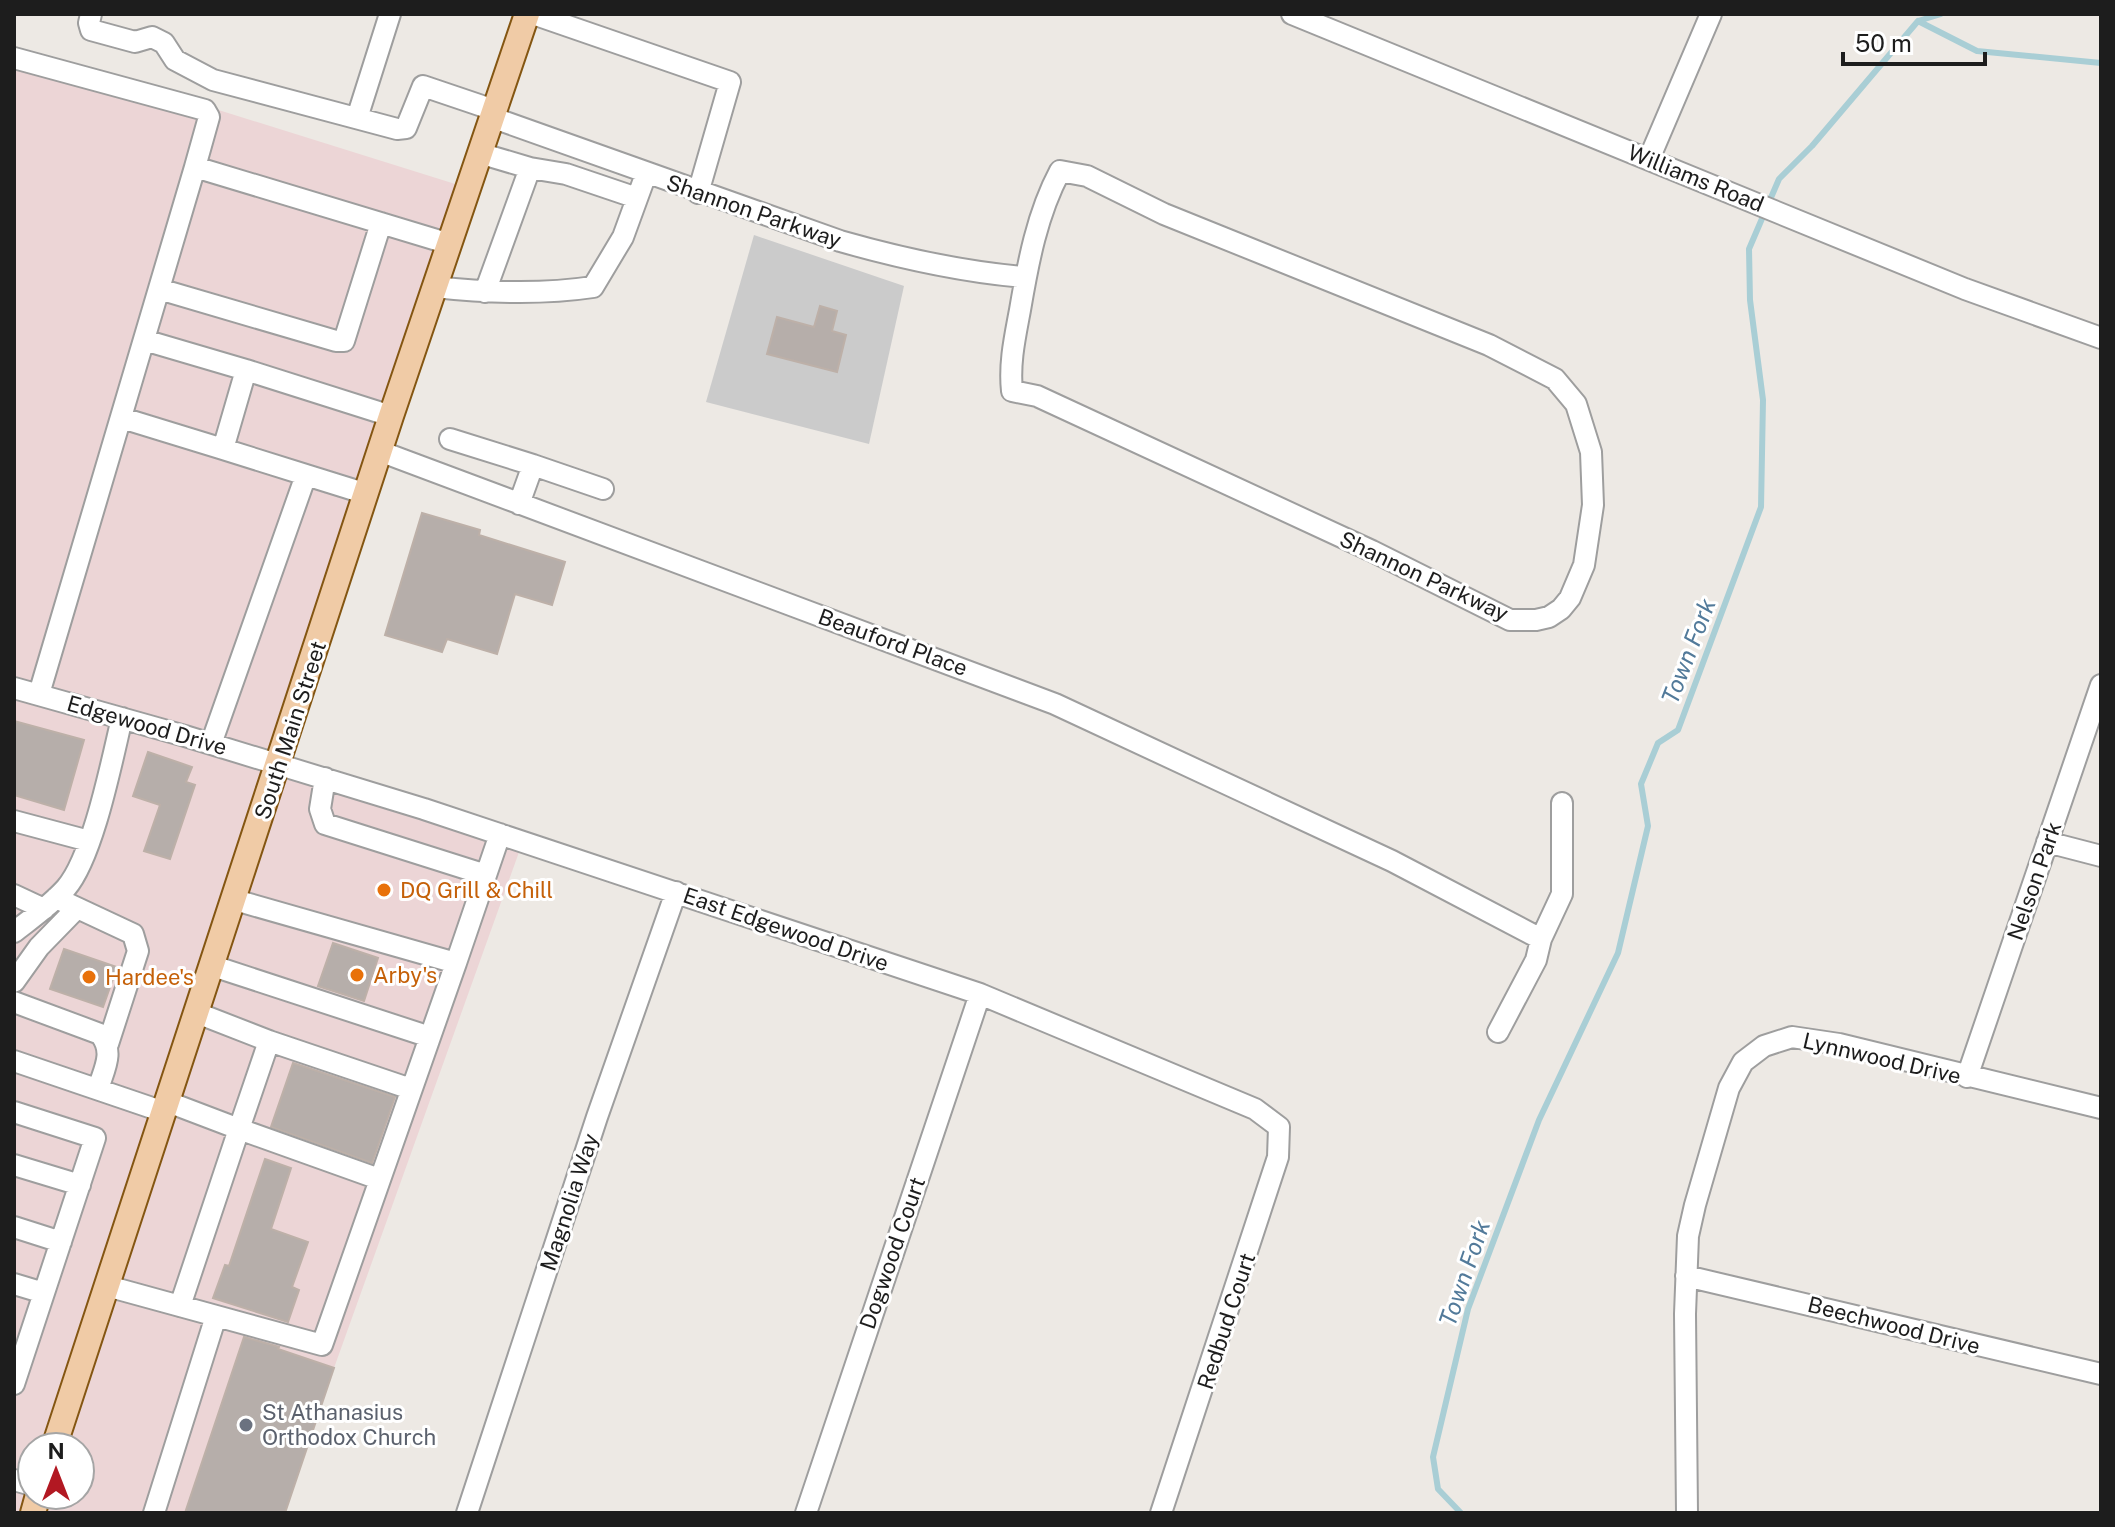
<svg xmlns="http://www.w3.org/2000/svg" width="2115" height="1527" viewBox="0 0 2115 1527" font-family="'Public Sans',sans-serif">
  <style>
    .commercial { fill: #ecd5d6; fill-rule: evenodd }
    .religious { fill: #cbcbcb }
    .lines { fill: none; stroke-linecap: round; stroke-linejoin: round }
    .stream { stroke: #a9ced5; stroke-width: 6 }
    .building { fill: #b6aeaa; stroke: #bdb0a8; stroke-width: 2 }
    .minor-casing { stroke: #9e9e9e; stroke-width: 24 }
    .major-casing { stroke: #845612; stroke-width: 28 }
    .minor { stroke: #fff; stroke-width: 20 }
    .major { stroke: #f0cba6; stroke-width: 24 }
    .food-dot { fill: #e8710a; stroke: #fff; stroke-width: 3 }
    .worship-dot { fill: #6b7280; stroke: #fff; stroke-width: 3 }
    .labels { text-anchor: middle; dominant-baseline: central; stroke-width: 6; stroke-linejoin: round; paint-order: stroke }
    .street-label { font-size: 22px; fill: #1d1d1d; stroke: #fff }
    .food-label { font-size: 22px; fill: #c56008; stroke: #fff; text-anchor: start }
    .worship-label { font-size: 22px; fill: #5b616d; stroke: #fff; text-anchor: start }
    .water-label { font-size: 24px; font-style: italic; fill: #527a9a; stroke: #fff }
  </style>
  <rect width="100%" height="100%" fill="#ede9e4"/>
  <path class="commercial" d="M14 46 468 188 280 764 523 841 334 1368 285 1513H14ZM32 1447H80V1495H32Z"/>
  <path class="religious" d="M754 235 904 286 869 444 706 402Z"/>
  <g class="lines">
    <path class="stream" d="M1918 21 1977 51 2101 63
      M1461 1513 1438 1489 1433 1457 1468 1309 1539 1120 1618 953 1648 826 1641 784 1658 743 1678 730 1761 507 1763 400 1750 300 1749 249 1779 179 1812 146 1918 21 1941 14"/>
  </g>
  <path class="building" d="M820 306 837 311 832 331 846 335 837 372 767 354 777 317 814 327Z
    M422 513 480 530 479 535 565 562 552 605 515 594 497 654 447 639 442 652 385 635Z
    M14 721 84 740 64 810 14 795Z
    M148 752 192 767 186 782 195 785 170 859 144 851 160 805 133 796Z
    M333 943 378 958 364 1001 318 986Z
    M64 949 117 967 103 1007 50 989Z
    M293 1063 395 1097 372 1163 271 1127Z
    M265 1159 291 1168 271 1229 308 1242 292 1287 299 1290 288 1322 213 1298 225 1265 229 1266Z
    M244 1337 279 1347 278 1349 334 1368 285 1513H185Z"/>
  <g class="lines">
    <defs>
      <path id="minor" d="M91 14 89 23 91 30 135 42 152 37 164 43 175 60 213 80 397 129 406 128 423 86 494 110
        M533 14 730 82 698 193
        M1292 14 1965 289 2101 338
        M14 58 205 110 209 117 195 167 450 244
        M491 117 840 241C900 258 962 272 1024 277
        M357 118 390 14
        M479 153 530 168 566 174 637 198
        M1649 159 1711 14
        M1060 171 1087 176 1164 214 1489 345 1555 379 1576 404 1591 452 1593 505 1584 565 1570 598 1561 609 1549 617 1536 620H1510L1372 551 1037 396 1012 391C1009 363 1015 337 1020 310 1028 263 1037 214 1060 171Z
        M435 287C489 293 540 295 593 287L623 237 646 174
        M159 289 336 341H344L381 223
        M485 292 530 168
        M144 340 246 370
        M122 418 223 449
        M450 439 533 465 519 504
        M382 452 1055 704 1392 861 1541 939 1536 960 1498 1032
        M533 465 603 489
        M306 475 223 449 246 370 391 416
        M14 688 185 736 424 809 980 994 1255 1109 1279 1127 1278 1157 1161 1513
        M39 694 195 167
        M211 744 306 475 367 494
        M325 778 320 809 325 824 486 875
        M14 821 89 841
        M2047 842 2101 856
        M14 895 44 909
        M56 898 133 934 138 951 108 1044
        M235 900 456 963 500 834
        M14 932C32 918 51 905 66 888 93 857 112 760 122 718
        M1541 939 1562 894V803
        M213 966 430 1037
        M14 982 39 947 77 908
        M14 1002 100 1034C115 1052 104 1069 98 1089
        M269 1041 411 1089
        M14 1061 164 1112
        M1967 1077 2101 685
        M168 1102 239 1129 269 1041 197 1013
        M14 1112 95 1138 14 1384
        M14 1165 80 1185
        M14 1227 61 1242
        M1686 1276 2101 1374
        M14 1284 44 1293
        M107 1286 322 1345 456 963
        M180 1306 239 1129 379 1179
        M14 1480 32 1485
        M154 1513 216 1316
        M467 1513 597 1117 676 892
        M806 1513 980 994
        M1687 1513 1685 1314 1688 1236 1695 1205 1729 1088 1743 1062 1764 1046 1792 1037 1839 1044 2101 1108"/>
      <path id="major" d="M54 1447 391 416 527 14
        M33 1513 38 1495"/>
    </defs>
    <use href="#minor" class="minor-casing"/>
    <use href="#major" class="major-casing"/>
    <use href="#minor" class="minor"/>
    <use href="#major" class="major"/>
  </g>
  <g class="food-dot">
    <circle cx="384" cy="890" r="8"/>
    <circle cx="357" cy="975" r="8"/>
    <circle cx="89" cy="977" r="8"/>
  </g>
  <circle class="worship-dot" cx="246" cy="1425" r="8"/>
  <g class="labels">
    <g class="street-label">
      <text transform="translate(1696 178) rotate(22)">Williams Road</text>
      <text transform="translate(754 211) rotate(19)">Shannon Parkway</text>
      <text transform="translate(1424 576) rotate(25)">Shannon Parkway</text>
      <text transform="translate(893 642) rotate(20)">Beauford Place</text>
      <text transform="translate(147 725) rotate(16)">Edgewood Drive</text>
      <text transform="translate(290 730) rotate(-72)">South Main Street</text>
      <text transform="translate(2034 881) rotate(-71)">Nelson Park</text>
      <text transform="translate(786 929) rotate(19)">East Edgewood Drive</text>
      <text transform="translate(1882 1058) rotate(13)">Lynnwood Drive</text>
      <text transform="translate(569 1202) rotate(-72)">Magnolia Way</text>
      <text transform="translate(892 1253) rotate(-71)">Dogwood Court</text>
      <text transform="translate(1226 1321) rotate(-72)">Redbud Court</text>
      <text transform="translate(1894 1325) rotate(14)">Beechwood Drive</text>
    </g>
    <g class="food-label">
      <text x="400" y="890">DQ Grill &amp; Chill</text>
      <text x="373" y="975">Arby's</text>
      <text x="105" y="977">Hardee's</text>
    </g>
    <g class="worship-label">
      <text x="262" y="1412">St Athanasius<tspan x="262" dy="25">Orthodox Church</tspan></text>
    </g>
    <g class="water-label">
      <text transform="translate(1688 651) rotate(-69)">Town Fork</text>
      <text transform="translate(1464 1273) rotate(-71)">Town Fork</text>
    </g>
  </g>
  <rect width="2115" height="1527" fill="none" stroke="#1d1d1d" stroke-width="32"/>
  <g transform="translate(56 1471)"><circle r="38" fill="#ffffff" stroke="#a5a5a5" stroke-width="2"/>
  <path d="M0-6L14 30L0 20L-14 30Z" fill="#b21822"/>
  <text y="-12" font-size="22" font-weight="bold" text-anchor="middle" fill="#1d1d1d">N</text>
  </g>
  <path d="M1843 52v12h142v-12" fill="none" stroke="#1d1d1d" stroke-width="4"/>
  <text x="1855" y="52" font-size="24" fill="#1d1d1d" stroke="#ffffff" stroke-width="6" paint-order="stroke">50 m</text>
</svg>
